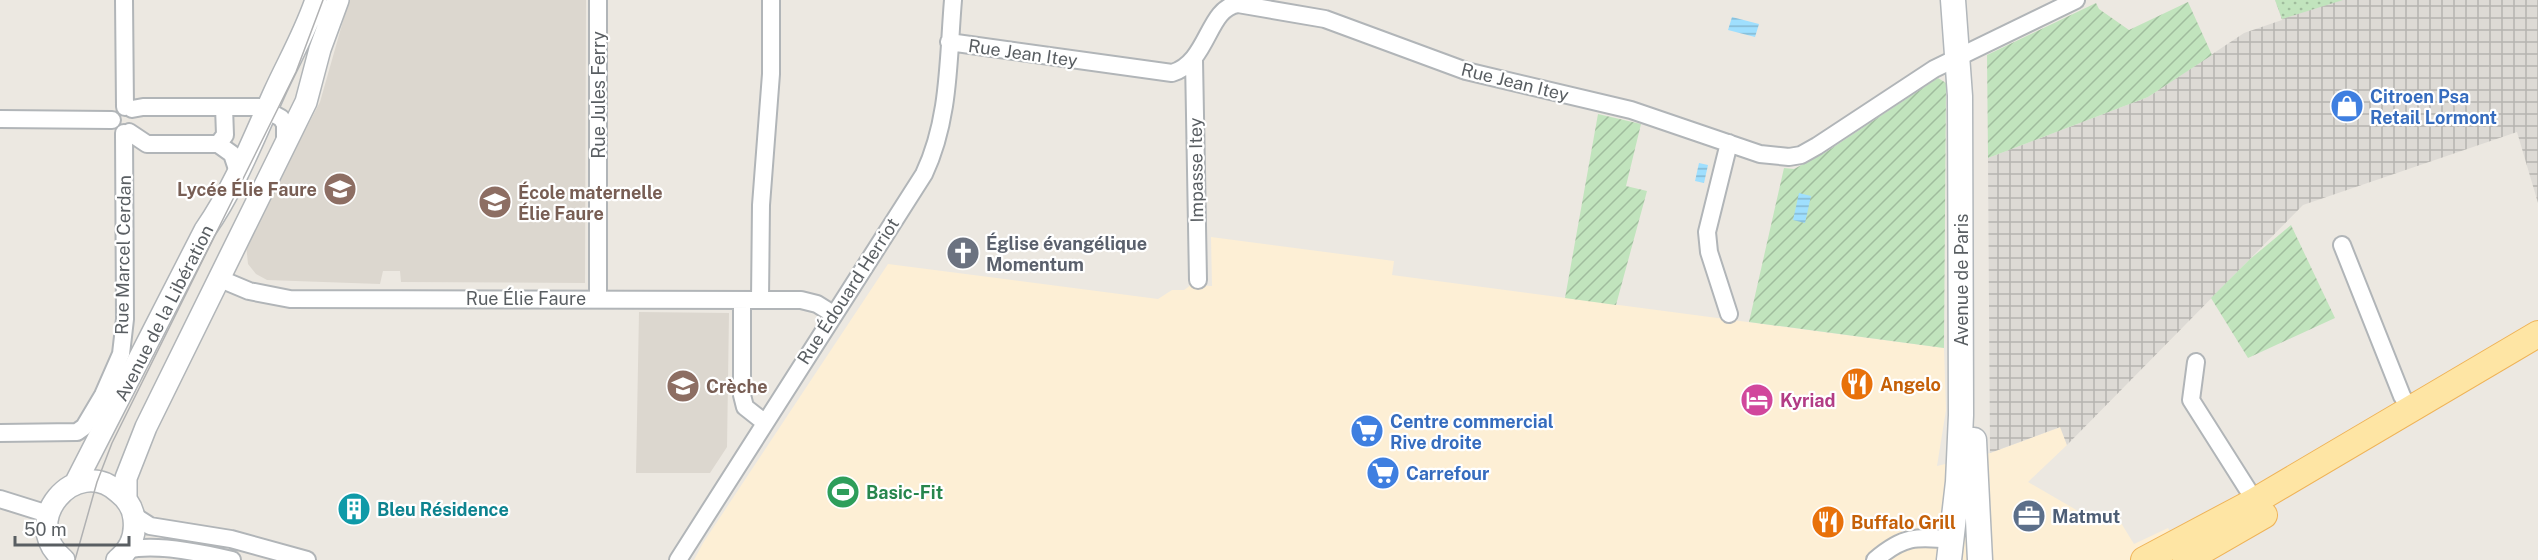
<svg xmlns="http://www.w3.org/2000/svg" width="2538" height="560" viewBox="0 0 2538 560" font-family="'Public Sans',sans-serif">
  <style>
    .commercial { fill: #fdefd5 }
    .industrial { fill: url(#industrial-grid) }
    .education { fill: #dcd7cf }
    .grass { fill: url(#grass-dots) }
    .garden { fill: url(#garden-furrows) }
    .water { fill: url(#water-rules) }
    .lines { fill: none; stroke-linecap: round; stroke-linejoin: round }
    .minor-casing { stroke: #b1b5b8; stroke-width: 20 }
    .tertiary-casing { stroke: #b1b5b8; stroke-width: 24 }
    .secondary-casing { stroke: #b2b7bb; stroke-width: 27 }
    .primary-casing { stroke: #efb357; stroke-width: 28 }
    .minor { stroke: #fff; stroke-width: 16 }
    .tertiary { stroke: #fff; stroke-width: 21 }
    .secondary { stroke: #fff; stroke-width: 24 }
    .primary { stroke: #fee5a4; stroke-width: 26 }
    .tram { stroke: #b0b1b2; stroke-width: 1.5 }
    .labels { text-anchor: middle; dominant-baseline: central; stroke-width: 4.5; stroke-linejoin: round; paint-order: stroke }
    .street-label { font-size: 18px; fill: #595e62; stroke: #fff }
    .shop-label { font-size: 18px; font-weight: bold; fill: #366cbe; stroke: #fff; text-anchor: start }
    .education-label { font-size: 18px; font-weight: bold; fill: #785e54; stroke: #fff; text-anchor: start }
    .worship-label { font-size: 18px; font-weight: bold; fill: #5b616d; stroke: #fff; text-anchor: start }
    .food-label { font-size: 18px; font-weight: bold; fill: #c56008; stroke: #fff; text-anchor: start }
    .hotel-label { font-size: 18px; font-weight: bold; fill: #b23c85; stroke: #fff; text-anchor: start }
    .leisure-label { font-size: 18px; font-weight: bold; fill: #27864d; stroke: #fff; text-anchor: start }
    .culture-label { font-size: 18px; font-weight: bold; fill: #0d838f; stroke: #fff; text-anchor: start }
    .service-label { font-size: 18px; font-weight: bold; fill: #4e5e75; stroke: #fff; text-anchor: start }
  </style>
  <defs>
    <pattern id="industrial-grid" width="8" height="8" patternUnits="userSpaceOnUse" patternTransform="scale(1.5)"><rect width="8" height="8" fill="#dddad5"/><path d="M0 4h8M4 0v8" fill="none" stroke="#b6b4b0"/></pattern>
    <pattern id="grass-dots" width="8" height="8" patternUnits="userSpaceOnUse" patternTransform="scale(1.5)"><rect width="8" height="8" fill="#c1e4bd"/><path d="M2 2h.1M6 6h.1" fill="none" stroke="#a0bc9d" stroke-width="1.8" stroke-linecap="round"/></pattern>
    <pattern id="garden-furrows" width="10" height="10" patternUnits="userSpaceOnUse" patternTransform="scale(1.5)"><rect width="10" height="10" fill="#c1e4bd"/><path d="M-1 1l2-2M0 10L10 0M9 11l2-2" fill="none" stroke="#a0bc9d"/></pattern>
    <pattern id="water-rules" width="6" height="5" patternUnits="userSpaceOnUse" patternTransform="scale(1.5)"><rect width="6" height="5" fill="#9fdffe"/><path d="M0 2.5h6" fill="none" stroke="#85b8d1"/></pattern>
  </defs>
  <rect width="100%" height="100%" fill="#ece8e1"/>
  <path class="commercial" d="M1211 237 1394 261 1392 275 1944 348 1946 410 1937 466 1990 453 2061 427 2067 445 2028 482 2092 519 2113 510 2134 544 2168 528 2186 560H694L703 543 888 264 1158 299 1172 290H1184L1191 285 1212 286Z"/>
  <path class="industrial" d="M2275 0H2538V203L2517 132 2303 205 2067 445 2060 427 1990 453 1988 158 2148 97 2244 33 2282 20Z"/>
  <path class="education" d="M349 0H586L585 283 401 282 400 271H383L380 284 267 280 256 274 248 264 246 244 320 102Z
    M639 312 729 313 727 447 710 473H636Z"/>
  <path class="grass" d="M2275 0H2343L2282 19Z"/>
  <path class="garden" d="M2188 2 2212 55 2148 97 1988 158 1987 55 2096 3 2099 9 2129 30Z
    M1938 78 1946 83 1944 348 1749 322 1784 168 1794 169 1826 152Z
    M1598 114 1641 124 1626 186 1647 191 1616 305 1565 298Z
    M2291 225 2335 318 2248 358 2211 298 2249 260Z"/>
  <path class="water" d="M1732 17 1759 24 1755 37 1728 30Z
    M1699 163 1708 165 1704 183 1695 181Z
    M1799 193 1811 196 1805 223 1793 220Z"/>
  <g class="lines">
    <defs>
      <path id="minor" d="M124 0 125 107
        M949 42 1172 73C1209 62 1207 8 1238 4L1325 19 1466 71 1631 110 1760 154 1789 157 1801 155 1817 146 1934 69 2076 0
        M1194 60 1198 280
        M132 109 143 107H261L281 118 285 124V144
        M0 119 112 120
        M129 132 147 144H218L232 154 238 172
        M1729 143 1707 232 1709 252 1729 314
        M218 144 225 135 224 107
        M2342 245 2402 396 2411 410
        M218 278 249 291 290 299 801 300 817 304 833 314
        M598 299V0
        M742 300V395L745 407 764 422
        M760 300 761 205 771 74V0
        M2196 362 2191 400 2255 501
        M0 433 77 432 84 427 103 395 121 354 125 319 124 133
        M0 499 48 514
        M133 515 150 526 231 539 307 560
        M127 550C155 543 203 553 232 560
        M678 560 924 174C950 119 948 59 953 0
        M1875 560C1903 536 1916 536 1952 540"/>
      <path id="tertiary" d="M75 484 205 230C234 188 253 140 274 93 288 62 305 33 316 0
        M126 499V478L146 427 306 102 320 49 338 0
        M64 560C17 522 76 454 118 492 127 499 133 508 134 519 136 536 130 550 117 560"/>
      <path id="secondary" d="M1974 440 1980 560
        M1949 560 1958 482 1961 415 1960 96 1953 0"/>
      <path id="primary" d="M2144 560 2255 501 2538 334
        M2186 560 2264 515"/>
    </defs>
    <use href="#minor" class="minor-casing"/>
    <use href="#tertiary" class="tertiary-casing"/>
    <use href="#secondary" class="secondary-casing"/>
    <use href="#primary" class="primary-casing"/>
    <use href="#minor" class="minor"/>
    <use href="#tertiary" class="tertiary"/>
    <use href="#secondary" class="secondary"/>
    <use href="#primary" class="primary"/>
    <path class="tram" d="M75 560 97 482 112 443 296 72 323 0"/>
  </g>
  <defs>
    <symbol id="shop-disc" viewBox="-11 -11 22 22"><circle r="9.5" fill="#3f7fe0" stroke="#fff"/><path d="M-5-2.5h2.3a2.7 3.5 0 0 1 5.4 0H5L5.5 6h-11ZM-1.5-2.5h3a1.5 2.3 0 0 0-3 0Z" fill="#fff"/></symbol>
    <symbol id="school-disc" viewBox="-11 -11 22 22"><circle r="9.5" fill="#8d6e63" stroke="#fff"/><path d="M0-5L7-2L0 1L-7-2ZM-4 1L0 2.5L4 1V4Q0 6-4 4Z" fill="#fff"/></symbol>
    <symbol id="church-disc" viewBox="-11 -11 22 22"><circle r="9.5" fill="#6b7280" stroke="#fff"/><path d="M-1.2-6h2.4v3.5h3.3v2.4h-3.3V6h-2.4V-.1h-3.3v-2.4h3.3Z" fill="#fff"/></symbol>
    <symbol id="restaurant-disc" viewBox="-11 -11 22 22"><circle r="9.5" fill="#e8710a" stroke="#fff"/><path d="M-5-6h1v4h1v-4h1v4h1v-4h1v5L-1.5 .5V6h-2V.5L-5-1ZM5-6V6H3V1.5H1.5Q1.5-4 5-6Z" fill="#fff"/></symbol>
    <symbol id="hotel-disc" viewBox="-11 -11 22 22"><circle r="9.5" fill="#d1479c" stroke="#fff"/><path d="M-6-4.5h1.5V1H6V5H4.5V3h-9V5H-6ZM-4 0a1.8 1.8 0 1 1 3.6 0ZM.5 0V-2.5h3Q6-2.5 6 0Z" fill="#fff"/></symbol>
    <symbol id="supermarket-disc" viewBox="-11 -11 22 22"><circle r="9.5" fill="#3f7fe0" stroke="#fff"/><path d="M-6-5.5h2.5l.6 2H6L4.5 2H-2.5L-4.4-4H-6ZM-1.5 3.2a1.3 1.3 0 1 0 .1 0ZM3 3.2a1.3 1.3 0 1 0 .1 0Z" fill="#fff"/></symbol>
    <symbol id="stadium-disc" viewBox="-11 -11 22 22"><circle r="9.5" fill="#2e9e5b" stroke="#fff"/><path d="M0-5a6.5 5 0 1 0 0 10a6.5 5 0 1 0 0-10ZM-3.5-1.8h7v3.6h-7Z" fill="#fff"/></symbol>
    <symbol id="building-disc" viewBox="-11 -11 22 22"><circle r="9.5" fill="#0f9aa8" stroke="#fff"/><path d="M-4-6H4V6H1V3H-1V6H-4ZM-2.5-4.3h1.7v1.8h-1.7ZM.8-4.3h1.7v1.8H.8ZM-2.5-1h1.7V.8h-1.7ZM.8-1h1.7V.8H.8Z" fill="#fff"/></symbol>
    <symbol id="office-disc" viewBox="-11 -11 22 22"><circle r="9.5" fill="#5c6f8a" stroke="#fff"/><path d="M-6-3h4V-5.5h4V-3h4V5H-6ZM-1-4.5V-3h2v-1.5ZM-6 0V1H6V0Z" fill="#fff"/></symbol>
  </defs>
  <g fill-rule="evenodd">
    <use href="#shop-disc" x="2328" y="87" width="38" height="38"/>
    <use href="#school-disc" x="321" y="170" width="38" height="38"/>
    <use href="#school-disc" x="476" y="183" width="38" height="38"/>
    <use href="#church-disc" x="944" y="234" width="38" height="38"/>
    <use href="#restaurant-disc" x="1838" y="365" width="38" height="38"/>
    <use href="#school-disc" x="664" y="367" width="38" height="38"/>
    <use href="#hotel-disc" x="1738" y="381" width="38" height="38"/>
    <use href="#supermarket-disc" x="1348" y="412" width="38" height="38"/>
    <use href="#supermarket-disc" x="1364" y="454" width="38" height="38"/>
    <use href="#stadium-disc" x="824" y="473" width="38" height="38"/>
    <use href="#building-disc" x="335" y="490" width="38" height="38"/>
    <use href="#office-disc" x="2010" y="497" width="38" height="38"/>
    <use href="#restaurant-disc" x="1809" y="503" width="38" height="38"/>
  </g>
  <g class="labels">
    <g class="street-label">
      <text transform="translate(1023 53) rotate(8)">Rue Jean Itey</text>
      <text transform="translate(1515 82) rotate(14)">Rue Jean Itey</text>
      <text transform="translate(598 95) rotate(-90)">Rue Jules Ferry</text>
      <text transform="translate(1196 170) rotate(-91)">Impasse Itey</text>
      <text transform="translate(123 255) rotate(-89)">Rue Marcel Cerdan</text>
      <text transform="translate(1961 280) rotate(-90)">Avenue de Paris</text>
      <text transform="translate(848 291) rotate(-57)">Rue Édouard Herriot</text>
      <text x="526" y="298">Rue Élie Faure</text>
      <text transform="translate(164 313) rotate(-63)">Avenue de la Libération</text>
    </g>
    <g class="shop-label">
      <text x="2370" y="96">Citroen Psa<tspan x="2370" dy="21">Retail Lormont</tspan></text>
      <text x="1390" y="421">Centre commercial<tspan x="1390" dy="21">Rive droite</tspan></text>
      <text x="1406" y="473">Carrefour</text>
    </g>
    <g class="education-label">
      <text x="317" y="189" text-anchor="end">Lycée Élie Faure</text>
      <text x="518" y="192">École maternelle<tspan x="518" dy="21">Élie Faure</tspan></text>
      <text x="706" y="386">Crèche</text>
    </g>
    <g class="worship-label">
      <text x="986" y="243">Église évangélique<tspan x="986" dy="21">Momentum</tspan></text>
    </g>
    <g class="food-label">
      <text x="1880" y="384">Angelo</text>
      <text x="1851" y="522">Buffalo Grill</text>
    </g>
    <g class="hotel-label">
      <text x="1780" y="400">Kyriad</text>
    </g>
    <g class="leisure-label">
      <text x="866" y="492">Basic-Fit</text>
    </g>
    <g class="culture-label">
      <text x="377" y="509">Bleu Résidence</text>
    </g>
    <g class="service-label">
      <text x="2052" y="516">Matmut</text>
    </g>
  </g>
  <path d="M15 536v9h114v-9" fill="none" stroke="#595e62" stroke-width="3"/>
  <text x="24" y="536" font-size="18" fill="#595e62" stroke="#ffffff" stroke-width="4.5" paint-order="stroke">50 m</text>
</svg>
